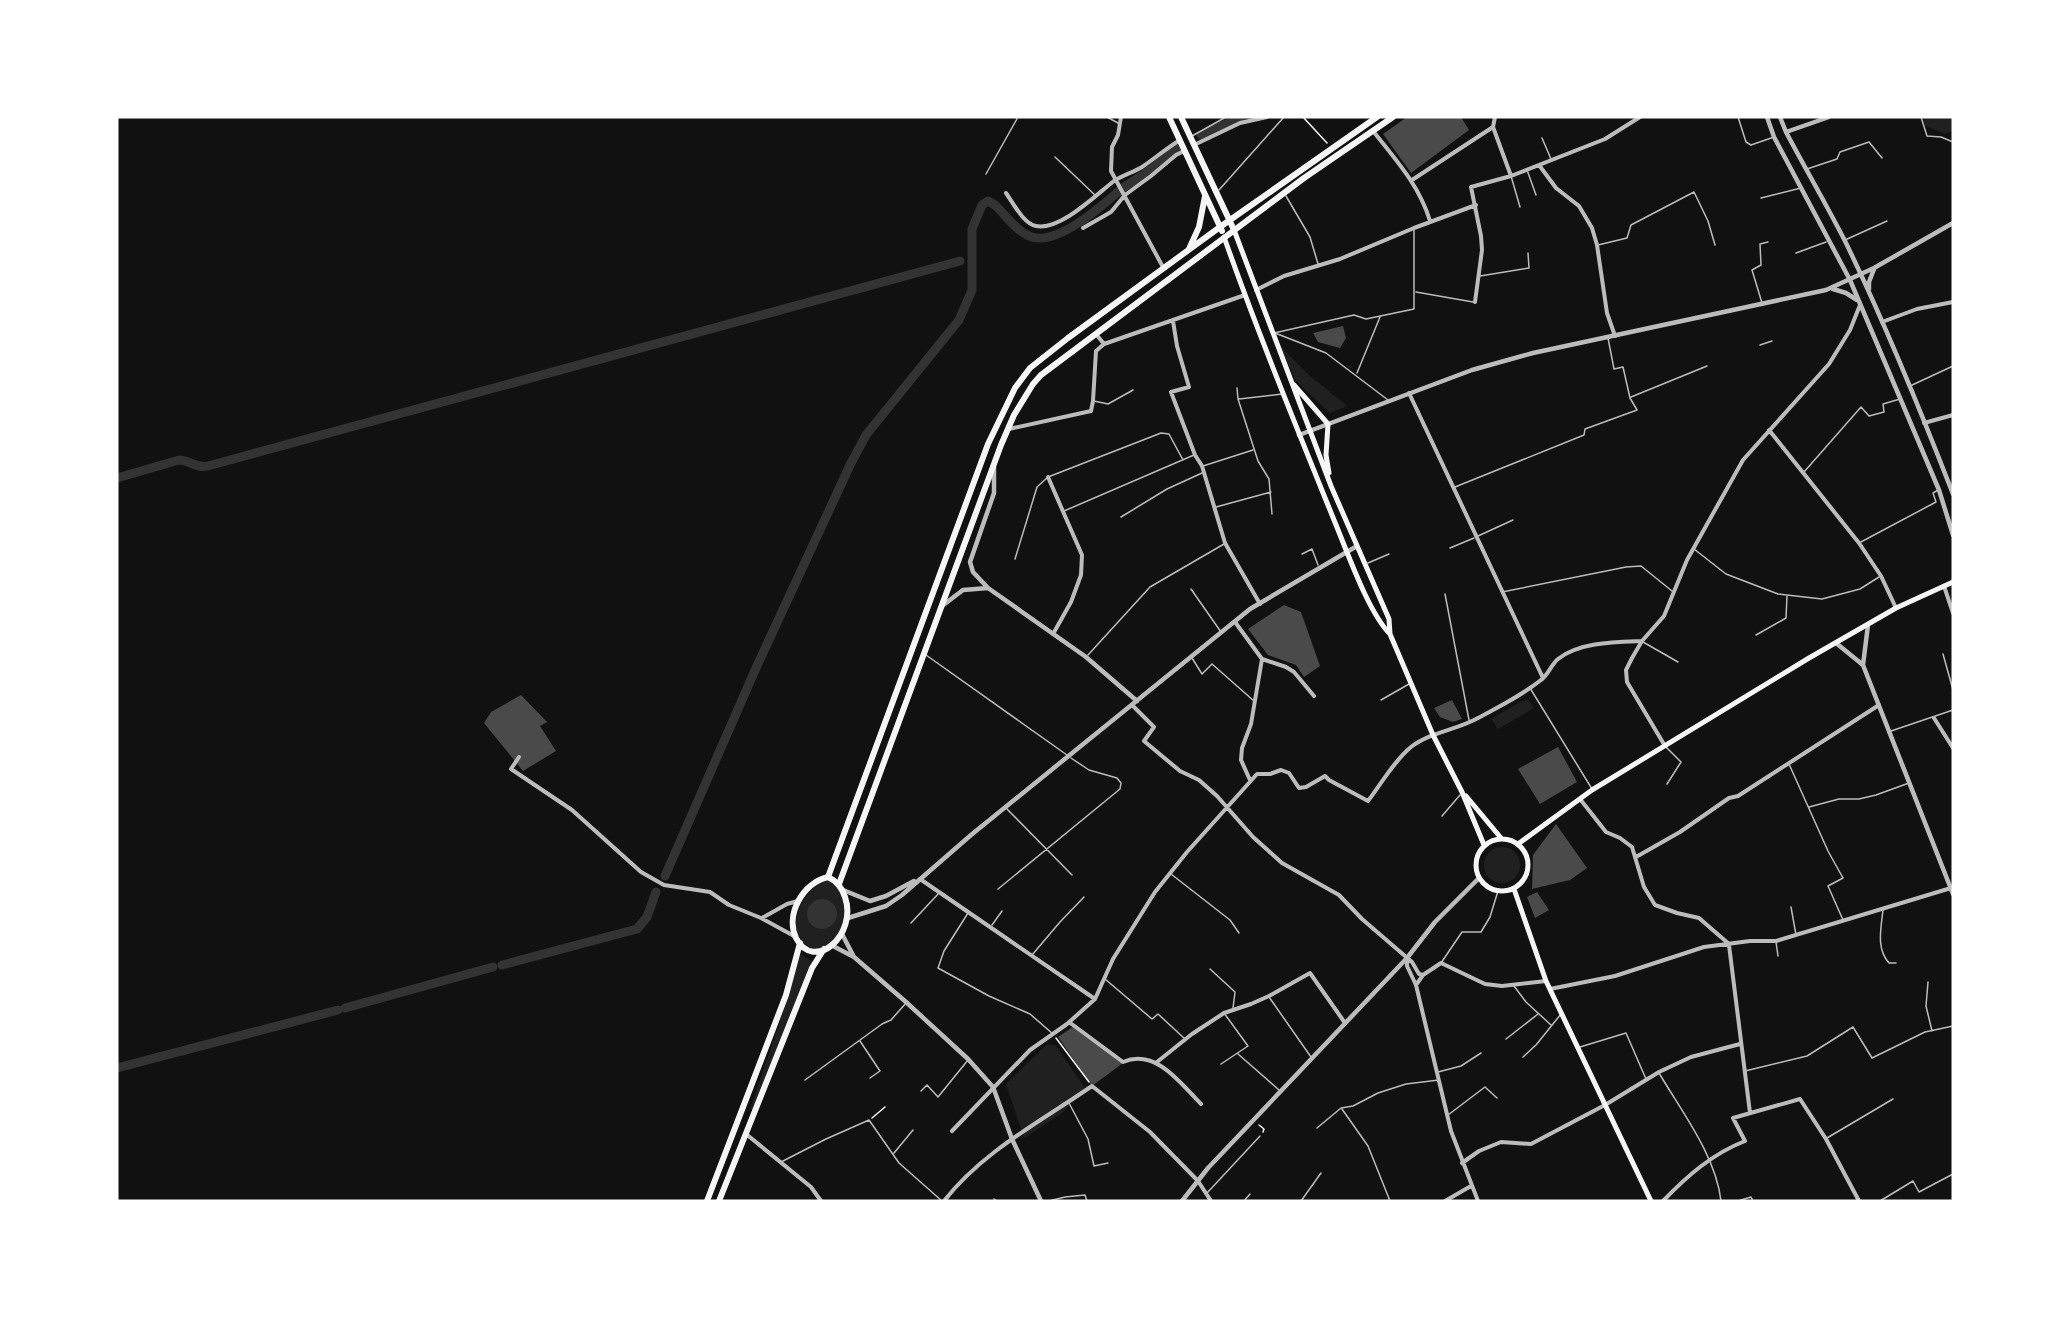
<svg xmlns="http://www.w3.org/2000/svg" width="2070" height="1318" viewBox="0 0 2070 1318" font-family="Jost,sans-serif">
  <style>
    .green { fill: #202020 }
    .water { fill: #333 }
    .lines { fill: none; stroke-linecap: round; stroke-linejoin: round }
    .canal { stroke: #333; stroke-width: 9 }
    .building { fill: #4a4a4a }
    .path { stroke: #f5f5f5; stroke-width: 1.5 }
    .service { stroke: #bcbcbc; stroke-width: 1.5 }
    .minor { stroke: #bcbcbc; stroke-width: 4 }
    .tertiary { stroke: #bcbcbc; stroke-width: 4.5 }
    .secondary { stroke: #f5f5f5; stroke-width: 5 }
    .primary { stroke: #f5f5f5; stroke-width: 6 }
  </style>
  <rect width="100%" height="100%" fill="#111"/>
  <path class="green" d="M1923 117H1953V130L1945 134 1925 126Z
    M1281 347 1309 375 1347 406 1330 413 1295 380Z
    M1528 700 1534 708 1498 729 1491 719 1520 702Z
    M1484 865a18 18 0 1 1 36 0a18 18 0 1 1-36 0Z
    M827 880C858 894 847 943 815 950 780 937 799 890 827 880Z
    M800 954 812 961 753 1109H750L786 1004Z
    M1047 1044 1056 1046 1085 1088 1062 1113 1024 1138 1006 1084Z"/>
  <path class="water" d="M807 914a15 15 0 1 1 30 0a15 15 0 1 1-30 0Z"/>
  <g class="lines">
    <path class="canal" d="M1201 135 1241 117
      M117 478 179 460C190 460 196 469 208 466L960 261
      M665 876 756 668 851 463 866 435 959 320 972 290V229L982 205 988 201 995 205C1005 214 1015 230 1029 236 1055 248 1102 206 1120 190 1127 184 1136 180 1143 175 1156 166 1166 154 1180 147
      M502 965 637 929 647 917 656 892
      M345 1008 493 967
      M117 1068 338 1010"/>
  </g>
  <path class="building" d="M1407 117H1461L1469 130 1411 173 1383 134Z
    M1343 326 1346 338 1340 348 1318 342 1313 333Z
    M1284 605 1301 612 1320 666 1304 677 1296 665 1268 655 1248 629Z
    M521 695 547 722 540 726 556 751 523 771 484 723 491 712Z
    M1452 700 1462 719 1453 722 1440 717 1434 708Z
    M1558 747 1577 782 1540 804 1518 769Z
    M1556 824 1587 868 1570 880 1532 889 1533 855Z
    M1537 892 1549 910 1535 918 1527 897Z
    M1074 1026 1123 1063 1092 1086 1058 1037Z"/>
  <g class="lines">
    <path class="path" d="M1303 117 1327 143
      M1056 1038 1089 1082
      M872 1118 885 1107
      M1259 1125 1264 1129 1263 1132"/>
    <path class="service" d="M1107 117 1118 123
      M1738 117 1746 142 1751 145 1774 137
      M1921 117 1927 136 1941 137 1953 142
      M1192 136 1226 117
      M1542 138 1551 159
      M1055 157 1096 196
      M1807 169 1837 159 1840 152 1869 142 1882 158
      M1527 170 1536 195
      M986 174 1018 117
      M1511 176 1520 207
      M1219 190 1284 117
      M1286 196 1310 237 1318 264
      M1761 198 1801 188
      M1845 240 1887 221
      M1598 245 1627 238 1631 225 1694 192 1708 221 1715 245
      M1796 253 1826 242
      M1480 276 1529 268 1528 253
      M1416 292 1473 302
      M1762 303 1752 270 1761 265 1760 244 1768 242
      M1274 333 1354 315 1366 319 1414 309V230
      M1275 333 1326 353 1388 400
      M1760 345 1772 341
      M1357 373 1380 317
      M1910 386 1953 366
      M1237 388 1238 399 1258 461 1269 479 1272 514
      M1631 397 1707 366
      M1239 399 1282 394
      M1094 401 1108 404 1133 390
      M1203 466 1253 450
      M1804 472 1861 407 1869 416 1884 412 1883 404 1900 399
      M1455 487 1584 435 1585 429 1637 410 1630 398 1623 367 1614 369 1608 338
      M1216 507 1271 492
      M1064 511 1194 455
      M1121 517 1167 489 1202 473
      M1478 536 1513 520
      M1859 543 1936 502 1933 493 1938 490
      M1450 548 1474 538
      M1694 549 1726 574 1778 594 1822 599 1860 589 1879 577
      M1302 554 1312 549 1318 565
      M1015 559 1037 487 1048 477 1161 433 1169 434 1183 460
      M1368 563 1389 554
      M1191 589 1221 632
      M1502 592 1626 567 1641 566 1672 591
      M1445 594 1469 720
      M1756 635 1786 618 1787 596
      M1643 642 1678 662
      M1943 654 1953 690
      M926 655 1067 755
      M1088 655 1150 587 1224 544
      M1192 658 1202 674 1212 664 1254 701
      M1530 688 1592 789
      M1381 700 1409 684
      M1891 731 1953 710
      M1666 747 1681 762 1667 784
      M1789 764 1828 851 1843 878 1828 886 1843 920
      M1809 807 1839 799H1859L1876 795 1909 783
      M1006 808 1072 875
      M1442 816 1460 795
      M1171 874 1230 920 1239 933
      M998 889 1120 789 1121 783 1117 778 1089 770 1071 758
      M1791 907 1796 935
      M1883 910C1881 928 1876 949 1889 963H1896
      M968 913 944 951 938 968 989 996 1030 1014 1053 1034
      M911 923 939 893
      M992 925 1002 911
      M1776 942 1778 956
      M1032 955 1060 922 1084 897
      M1441 963 1462 932H1481L1490 917 1498 891
      M1210 969 1235 992 1233 1008
      M1105 979 1152 1019 1158 1014 1185 1039
      M1928 982 1926 1006 1932 1031
      M1514 986 1526 1002 1551 1025
      M1269 997 1311 1057
      M1506 1039 1538 1014
      M860 1041 880 1071 870 1078
      M1580 1047 1626 1033 1646 1079
      M1238 1054 1279 1090
      M1523 1057 1536 1045 1561 1014
      M1221 1064 1248 1046 1224 1013
      M1745 1071 1807 1056 1853 1027 1872 1058 1925 1032 1953 1026
      M1438 1072 1461 1066 1481 1053
      M1659 1073C1682 1112 1716 1156 1721 1201
      M805 1080 882 1024 891 1020 906 1003
      M921 1091 927 1085 938 1097 968 1060
      M1069 1103 1088 1139 1094 1166 1108 1163
      M1342 1109 1368 1146 1390 1201
      M1448 1115 1485 1087 1497 1098
      M1317 1128 1341 1108 1353 1106 1378 1093 1406 1084 1439 1080
      M1827 1138 1893 1099
      M894 1153 913 1130
      M781 1162 826 1139 869 1120 899 1163 942 1201
      M1207 1193 1260 1136
      M994 1199 997 1201
      M1049 1201 1065 1197 1085 1195 1087 1201
      M1244 1201 1250 1194
      M1301 1201 1321 1173
      M1570 1201H1571
      M1738 1201 1751 1197 1753 1201
      M1880 1201 1913 1181 1919 1192 1953 1174"/>
    <path class="minor" d="M1121 117 1118 135 1112 147 1111 171 1164 269
      M1495 117 1493 127 1511 176
      M1373 131C1396 160 1419 185 1430 221
      M1786 132 1829 117
      M1194 145 1240 123 1267 117
      M1539 165 1556 188 1579 206 1592 228 1597 245 1607 313 1615 336
      M1412 180 1493 127
      M1006 193C1013 203 1024 224 1036 226 1060 231 1097 194 1114 181 1123 175 1134 172 1142 167 1155 158 1167 148 1180 140
      M1083 228 1111 212 1125 195 1151 176 1176 155 1184 151
      M1256 290 1284 276 1340 259 1414 228 1476 205
      M1475 302 1482 250 1481 236 1471 187 1511 176 1605 139 1640 117
      M1173 321 1177 346 1189 387 1171 392 1195 455 1202 466 1225 543 1260 604
      M1882 322 1917 309 1953 302
      M1096 334 1104 344 1245 295
      M1409 393 1543 678
      M1924 423 1953 415
      M1009 429 1091 411 1093 401 1096 351 1104 344
      M1769 430 1859 543 1881 576 1896 608
      M1048 477 1082 555 1081 575 1071 602 1053 634
      M1944 586 1953 613
      M1235 622 1262 659 1286 667 1294 672 1314 696
      M1132 705 1154 727 1144 741 1180 771 1199 780 1217 796 1253 837 1282 863 1339 895 1362 919 1412 962 1419 974 1423 975
      M1934 718 1953 748
      M1665 746 1627 682 1626 670 1632 658 1642 641 1664 616 1687 560 1743 460 1829 364 1850 330 1860 305
      M519 757 511 769 572 810 641 872 664 885 710 892 729 905 761 918 794 936
      M1250 780 1241 760 1242 748 1251 724 1262 659
      M1580 799 1606 832 1620 838 1632 847 1644 887 1655 905 1677 913 1699 918 1729 944
      M1636 857 1680 832 1729 798 1738 796 1879 705
      M920 879 1095 999
      M762 918 787 904 798 901
      M1729 945 1750 1113
      M1407 959V966L1416 985 1451 1131 1478 1201
      M1416 985 1423 975 1441 963 1485 984 1502 986 1546 981
      M1550 989 1615 976 1704 947 1750 941H1776L1951 888
      M1069 1022 1123 1062C1156 1048 1180 1083 1201 1104
      M1157 1062 1192 1034 1224 1013 1251 1004 1269 996 1310 973 1345 1023
      M952 1131 1030 1050 1067 1024 1095 999 1113 959 1155 892 1187 852 1257 774H1270L1281 770 1289 773 1299 788 1306 787 1325 776 1329 780 1368 801C1381 784 1394 761 1411 747 1430 732 1457 730 1478 718 1499 707 1522 695 1541 680 1548 675 1551 665 1558 659 1579 642 1616 642 1642 641
      M746 1134 811 1187 821 1201
      M1462 1163 1479 1151 1501 1142 1531 1144 1605 1105 1659 1072 1691 1057 1740 1044
      M944 1201C983 1151 1040 1122 1092 1086L1150 1132 1198 1181 1211 1201
      M1445 1201 1471 1186
      M1663 1201C1687 1176 1712 1154 1745 1141L1733 1118 1800 1099 1826 1139 1859 1201"/>
    <path class="tertiary" d="M1767 117 1774 137 1850 280 1939 490 1953 535
      M1780 117 1786 132C1805 168 1826 204 1845 241 1885 323 1920 409 1953 494
      M1833 289 1846 293 1857 300
      M1869 289V282L1874 269
      M1299 435 1472 370 1533 353 1826 290 1874 268 1953 223
      M994 467V493L970 562 973 572 988 588 1086 657 1137 701
      M942 606 963 590 988 588
      M1836 643 1863 665 1953 894
      M1863 665 1868 625
      M843 890 870 901 886 896 914 881
      M848 918 886 906 902 895 971 835 1250 609 1357 546
      M842 934 854 957
      M831 945 854 957 906 1002 968 1059 993 1087 1012 1139 1041 1201
      M1182 1201 1208 1168 1407 958 1435 922 1479 878"/>
    <path class="secondary" d="M1234 230 1331 486 1389 619 1390 634 1433 735 1462 792 1484 845
      M1224 237C1258 333 1296 426 1334 520 1347 551 1368 612 1390 634
      M1294 385 1328 424 1326 455 1329 473
      M1466 796 1501 838
      M1476 865a26 26 0 1 1 52 0a26 26 0 1 1-52 0Z
      M1518 844 1592 790 1809 658 1896 608 1953 582
      M1514 889 1546 981 1651 1201"/>
    <path class="primary" d="M1169 117 1222 231
      M1181 117 1234 230
      M1189 249 1199 227 1205 196
      M828 877 988 444 1015 388 1030 368 1068 338 1220 227 1377 117
      M828 877C837 881 842 888 845 897 858 935 814 973 796 938 785 914 803 883 828 877Z
      M839 884 1001 445 1014 415 1033 384 1041 375 1304 178 1393 117
      M707 1201 786 995 800 943
      M719 1201 812 968 824 949"/>
  </g>
  <rect width="2070" height="1318" fill="none" stroke="#ffffff" stroke-width="237"/>
</svg>
